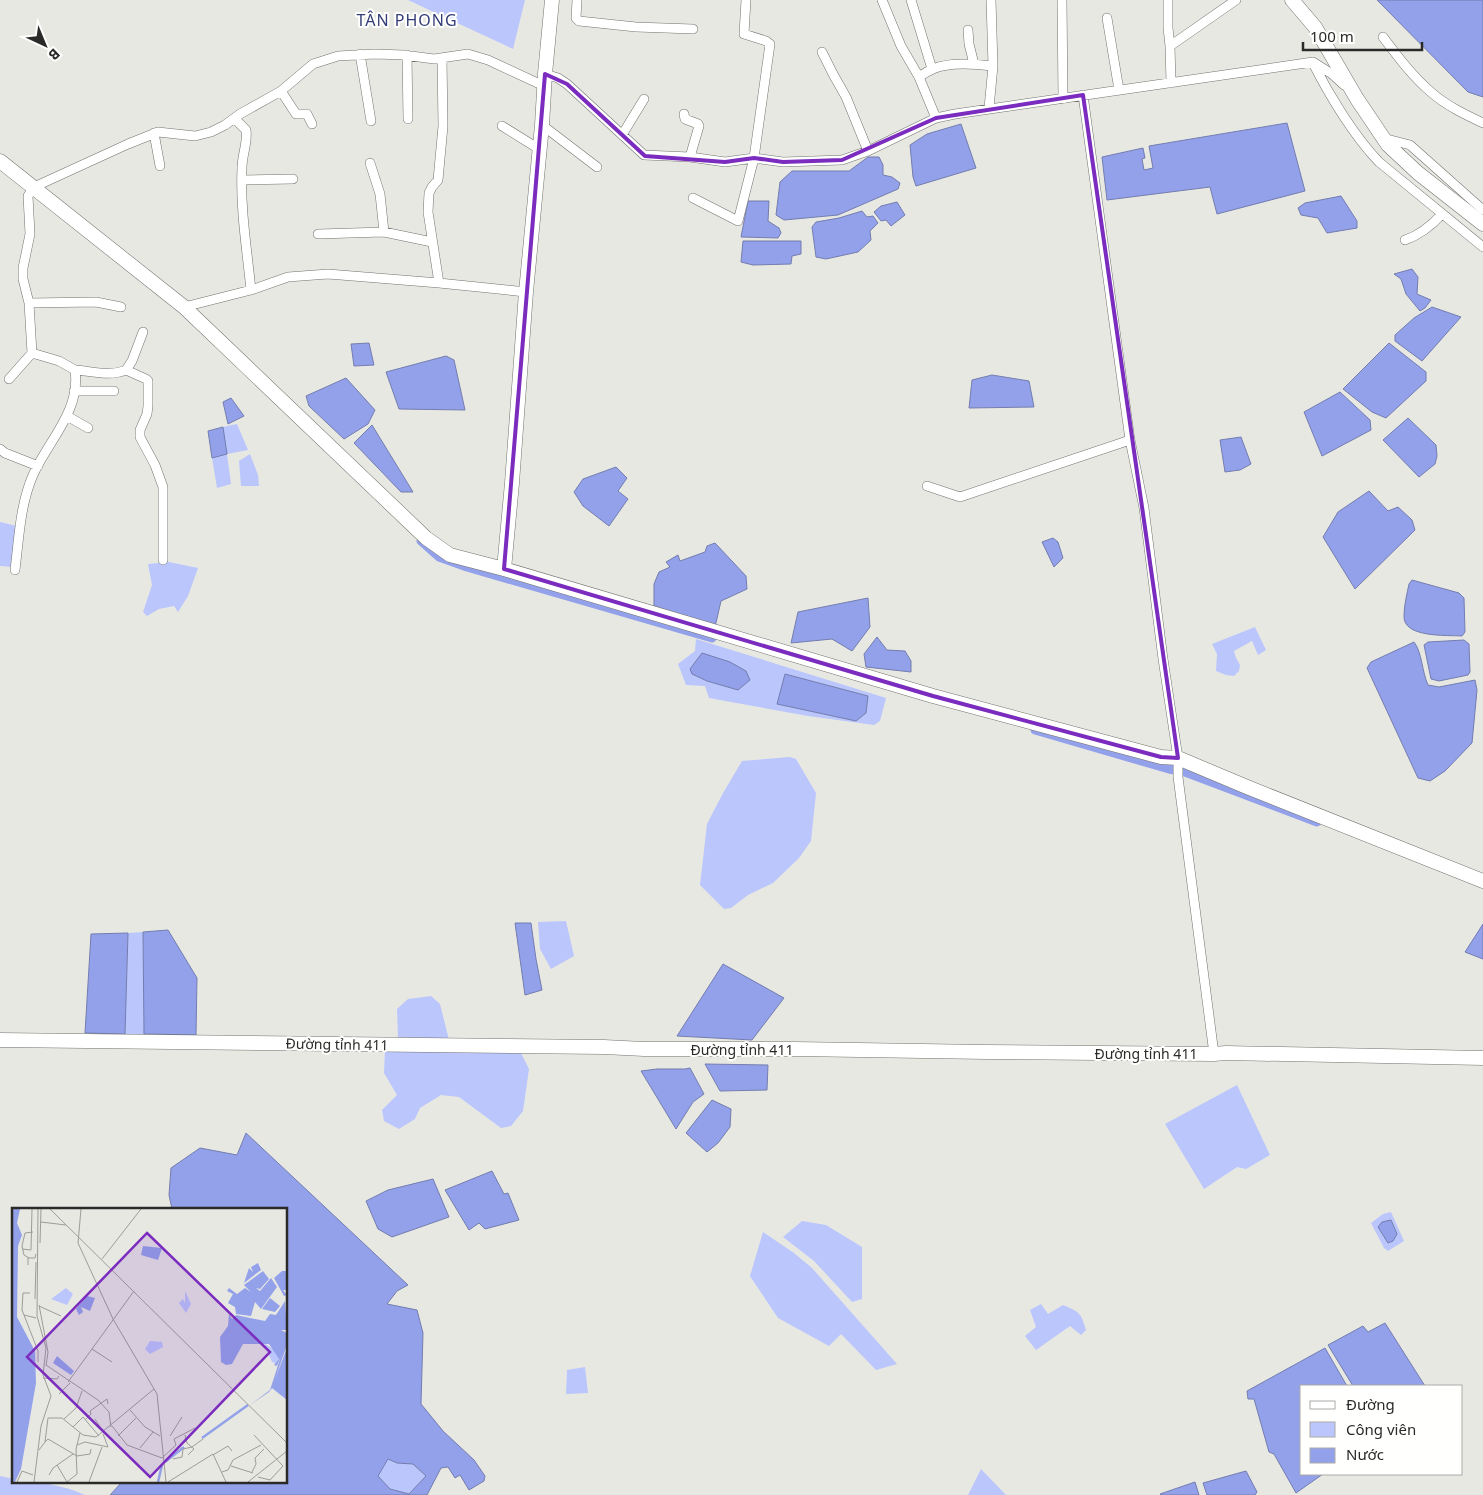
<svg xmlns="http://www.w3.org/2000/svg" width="1483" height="1495" viewBox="0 0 1483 1495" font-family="'Noto Sans',sans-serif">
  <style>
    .green { fill: #bac6fc; fill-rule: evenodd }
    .water { fill: #92a1e9; stroke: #737daf; fill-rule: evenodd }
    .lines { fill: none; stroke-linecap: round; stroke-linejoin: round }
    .canal { stroke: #92a1e9; stroke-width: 9 }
    .street-casing { stroke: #72726e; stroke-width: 10 }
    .secondary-casing { stroke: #72726e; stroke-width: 15 }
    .street { stroke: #fff; stroke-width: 9 }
    .secondary { stroke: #fff; stroke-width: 14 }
    .marked { fill: none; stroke: #7b2cbf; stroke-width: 4; stroke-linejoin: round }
    .labels { text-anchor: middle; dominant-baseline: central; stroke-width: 4; stroke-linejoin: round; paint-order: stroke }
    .street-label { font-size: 14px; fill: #2a2a28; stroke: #fffffe }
    .quarter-label { font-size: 16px; letter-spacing: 1px; fill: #343c77; stroke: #fffffe }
    .inset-river { fill: none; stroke: #92a1e9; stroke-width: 2.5 }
    .inset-road { fill: none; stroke: #9c9c98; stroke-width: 1 }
    .view { fill: #7b2cbf; fill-opacity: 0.15; stroke: #7b2cbf; stroke-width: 2.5 }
    .inset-edge { fill: none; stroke: #2a2a28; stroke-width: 2.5 }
  </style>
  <rect width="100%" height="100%" fill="#e8e8e3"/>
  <path class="green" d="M408 0H525L513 49Z
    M237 424 248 450 227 454 231 484 217 488 212 458 226 454 223 427Z
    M250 454 258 475 259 486H241L239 461Z
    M0 522 17 526 13 567 0 566Z
    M169 562 198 568 188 596 178 612 174 606 159 609 147 616 143 612 152 585 148 564Z
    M1255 627 1266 650 1258 655 1252 641 1234 651 1236 658 1240 665 1239 671 1234 676 1226 675 1216 671 1217 654 1212 644Z
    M696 639 886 698 880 721 874 725 808 716 709 698 705 686 686 685 678 664 695 651ZM730 662 746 671 750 680 738 690 707 681 692 674ZM785 674 868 696 866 713 856 721 778 704Z
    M790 757 796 759 816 793 811 841 799 858 773 883 748 895 731 908 724 909 700 885 707 824 722 795 742 761Z
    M566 921 574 956 551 969 540 949 538 922Z
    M143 932 144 1034H125L128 933Z
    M431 996 440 1004 449 1040 398 1039 397 1009 408 999Z
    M385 1049 521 1053 529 1069 523 1111 511 1126 501 1128 459 1097 441 1095 420 1108 415 1119 399 1129 384 1121 382 1110 397 1095 384 1073Z
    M1237 1085 1270 1155 1246 1169 1237 1167 1204 1189 1165 1124Z
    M1391 1212 1404 1241 1388 1251 1384 1248 1371 1223 1383 1214Z
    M802 1221 826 1225 862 1247V1299L852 1302 814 1261 783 1237Z
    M763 1232 794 1253 812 1268 897 1364 876 1370 841 1334 829 1346 778 1318 750 1276Z
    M1041 1304 1048 1314 1063 1305C1080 1312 1081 1313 1086 1330L1081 1335 1070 1326 1036 1350 1025 1336 1036 1327 1030 1310Z
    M585 1367 588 1393 566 1394 567 1370Z
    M388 1459 397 1463 413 1464 426 1476 409 1495 390 1489 378 1476Z
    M981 1469 1006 1495H968Z
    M0 1476 14 1479V1481C37 1481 63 1485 85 1495H0Z"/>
  <path class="water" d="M1377 0H1483V97L1468 92Z
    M1287 123 1305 191 1217 214 1210 187 1107 200 1102 157 1143 148 1145 158 1142 159 1144 170 1153 168 1149 146Z
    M961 124 976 168 916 186 913 177 910 145 927 134Z
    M868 157H879L883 165V175L892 177 900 183 898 189 838 215 784 220 776 215 780 182 792 171H849Z
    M1341 196 1357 221V228L1327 233 1318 218 1301 215 1298 208 1305 203Z
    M748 201H769L768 221 779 228 781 233 778 238 741 237Z
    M897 202 905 215 891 226 886 220 881 221 874 212 881 206Z
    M862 211 867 217 873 216 878 223 870 231 871 240 858 252 826 259 816 257 812 227 816 222 839 218Z
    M743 241H801V254L792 256 791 264 753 265 741 262Z
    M1412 269 1418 277 1417 294 1431 300 1425 308 1420 311 1406 294 1401 279 1394 274Z
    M1432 307 1461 317 1422 361 1395 341V335L1414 318Z
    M369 343 374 365 354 366 351 344Z
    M1389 343 1426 372V381L1386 418 1372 412 1343 389Z
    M446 356 454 360 465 410 399 409 386 372Z
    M992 375 1029 381 1034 407 969 408 972 380Z
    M346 378 375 410 368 424 344 439 309 406 306 396Z
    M1340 392 1370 420 1371 430 1322 456 1304 412Z
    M231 398 244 416 228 424 223 402Z
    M1408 418 1436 445 1437 456 1435 464 1419 477 1383 440Z
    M372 425 413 492H401L354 443Z
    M223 427 227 454 212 458 208 431Z
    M1241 437 1251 464 1240 470 1225 472 1220 440Z
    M616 467 627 478 618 491 628 499 609 526 583 506 574 492 583 479Z
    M1369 491 1388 511 1398 507 1412 520 1415 530 1355 589 1323 537 1338 512Z
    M1053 538 1058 542 1063 558 1054 567 1042 542Z
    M715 543 746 576 747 589 721 601 715 627 654 606V584L659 572 670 567 666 562 678 555 680 561 705 552 707 546Z
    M1412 580 1459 593 1464 598 1465 632 1462 636C1447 635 1403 638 1404 616 1404 605 1407 594 1409 584Z
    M868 598 870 627 852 651 832 639 791 643 798 612Z
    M877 637 887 650 905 651 911 661V672L866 667 864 654Z
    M1464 640 1469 644 1470 672 1468 675 1439 681 1431 679 1424 645 1428 642Z
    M1414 642C1422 652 1422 672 1428 685L1439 687 1475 680 1477 690 1472 743 1445 771 1430 781 1418 778 1367 668 1371 662Z
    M702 653 730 662 746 671 750 680 738 690 707 681 692 674 690 669Z
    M785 674 868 696 866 713 856 721 777 704Z
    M515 923H531L536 959 542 990 525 995Z
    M1483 924V959L1465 952Z
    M168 930 197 978 196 1035 144 1034 143 932Z
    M128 933 125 1034 85 1033 91 934Z
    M723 964 784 998 752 1040 677 1036Z
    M705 1064 768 1065 767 1090 720 1091Z
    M690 1068 704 1094 693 1102 676 1129 641 1071 657 1069H685Z
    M712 1100 731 1109 730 1127 718 1143 707 1152 686 1133Z
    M246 1133 408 1285 397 1291 387 1304 417 1310 423 1333 421 1404 443 1431 474 1460 485 1476 484 1481 469 1490 460 1475 455 1478 448 1467 441 1468 427 1495H110L123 1481H286V1209H172L169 1195 171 1168 200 1148 237 1155ZM388 1459 397 1463 413 1464 426 1476 409 1494 390 1489 378 1476Z
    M492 1171 504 1194 508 1193 519 1220 485 1229 479 1223 469 1230 445 1190Z
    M433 1179 449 1217 392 1237 378 1229 366 1201 388 1190Z
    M1391 1220 1397 1234 1393 1241 1388 1243 1378 1227 1382 1222Z
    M1385 1323 1425 1386H1353L1328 1345 1363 1326 1368 1332Z
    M1325 1348 1347 1386H1302V1474H1323L1296 1493 1274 1454 1269 1452 1254 1399H1248L1247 1391Z
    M1246 1471 1257 1492 1255 1495H1207L1203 1483Z
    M1195 1482 1199 1495H1161L1160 1494Z"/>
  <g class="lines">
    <path class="canal" d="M421 541 439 557 467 567 712 638
      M1035 730 1169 769 1185 772 1317 822"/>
    <defs>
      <path id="street" d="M577 0 576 18 579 21 636 27 693 29
        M882 0 901 46 919 77 936 118
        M911 0 932 69
        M1062 0 1063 99
        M1168 0V28L1170 46
        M1107 18 1119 90
        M968 30 969 44 974 64
        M1383 37C1398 57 1413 77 1432 93 1447 106 1466 115 1483 123
        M822 52 833 74 846 97 868 151
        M360 54 371 121
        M407 55 408 119
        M1313 63C1329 95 1354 136 1379 162L1483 247
        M545 74 558 78 567 84 644 155 690 157 725 162 754 158 783 162 842 160 868 151 936 118 955 114 1313 62 1332 74 1344 85
        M919 77C923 74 928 71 933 69 948 62 977 64 993 66
        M1171 83 1170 46 1236 0
        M281 91 296 114H307L312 124
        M1083 95 1130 440 1144 508 1163 659 1178 758V777L1214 1054
        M989 108 993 66 991 0
        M684 114 685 119 698 124 699 126 690 157
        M235 119 246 130C248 143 242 154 242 168 240 208 247 250 251 290
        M542 125 597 167
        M502 126 539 149
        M154 133 160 166
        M622 135 644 99
        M1383 138 1410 145 1483 210
        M370 163 380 194 384 232
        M242 180 293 179
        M693 198 738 221 754 158 770 44 766 41 744 34 746 0
        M318 234 384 232 432 242
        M1405 240C1420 235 1432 225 1442 214
        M439 283 428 212 429 193 432 187 438 180 443 126 442 58
        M29 303 96 302 121 307
        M184 307 251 290 288 277 328 274 439 283 526 292
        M75 370C92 371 109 377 126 370L132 361 143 332
        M126 370 146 379 148 381V406L147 414 140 430V437L155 465 163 487V560
        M9 379 32 353
        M74 391H114
        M67 416 88 428
        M0 449 5 453 38 466
        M927 486 960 497 1130 440
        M15 570C19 538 20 505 33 475 48 441 81 411 75 370L59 361 32 353 29 303 23 279V268L30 234 28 196 34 187 128 144 158 132 195 136 211 132 225 125 240 114 281 91 313 64 338 56 375 54 404 55 434 59 468 54 488 60 544 86"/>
      <path id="secondary" d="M1292 0 1315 27 1357 99 1388 145 1418 173 1483 224
        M0 161 184 307 426 538 450 555 504 569 933 696 1161 757 1178 758 1247 787 1483 881
        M504 569 512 483 526 292 542 125 545 74 552 0
        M0 1040 604 1047 644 1049H795L986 1052 1214 1054 1226 1053 1483 1058"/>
    </defs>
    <use href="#street" class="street-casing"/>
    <use href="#secondary" class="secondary-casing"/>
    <use href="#street" class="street"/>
    <use href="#secondary" class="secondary"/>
  </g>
  <path class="marked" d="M545 74 567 84 645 156 725 162 754 158 783 162 842 160 936 118 1083 95 1178 758 1161 757 933 696 504 569Z"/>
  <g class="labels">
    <g class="street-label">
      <text transform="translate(337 1044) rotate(1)">Đường tỉnh 411</text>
      <text x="742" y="1049">Đường tỉnh 411</text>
      <text x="1146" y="1053">Đường tỉnh 411</text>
    </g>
    <g class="quarter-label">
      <text x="407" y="20">TÂN PHONG</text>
    </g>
  </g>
  <g transform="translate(12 1208)">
    <rect width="275" height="275" fill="#e8e8e3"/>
    <path d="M54 80 61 86 55 97 39 91ZM173 83 179 96 174 105 167 95 171 91 173 95ZM138 133 150 134 151 139 138 146 133 141ZM252 135 261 141 267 151 265 156 260 154Z" fill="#bac6fc"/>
    <path d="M0 1H8L5 15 10 27 6 38 5 109 23 143 24 175 9 261 3 274H0ZM131 38 150 40 146 52 129 47ZM246 55 249 62 232 75 237 60 241 64 239 59ZM251 63 257 71 248 81 244 80 248 83 259 70 265 79 249 101 243 94 239 108 224 106 223 99 216 95 221 86 215 83 217 80 225 86 233 80 239 84 232 77ZM270 63H275V82H271L275 87 272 88 262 70ZM75 88 83 90 78 103 69 99 71 104 67 107 64 101ZM258 90 268 98 263 104 250 101ZM273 93 275 122H269L275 125V137L262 174 275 140V192L260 180 257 184 238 197 258 182 269 148 265 158 262 157 267 151 257 136H231L220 156 214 157 209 154 208 129 216 118 217 106 220 111 224 107 253 113 258 106 264 107ZM45 148 62 163 59 167 41 155Z" fill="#92a1e9"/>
    <path class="inset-river" d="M190 230 236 197M153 254 172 239M146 274 150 257"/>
    <path class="inset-road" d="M38 1 275 235M69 1 66 35 101 111 145 186 154 274M29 14 54 17M28 35 29 1M10 41 19 42 20 1M17 50 12 47 10 38 13 25 21 24M90 51 129 1M16 57V50H23L24 46M18 85H11L10 102 12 107 24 110M23 91 24 54M27 97 36 144 34 158M27 98 49 108M12 107 26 143V154M80 141 100 154M34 157 86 192 97 204 99 219M31 170 45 171 47 168M56 174 122 83M47 186 58 175M118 202 133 219 148 228M52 211 64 200 70 183M74 211 79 206 78 203 95 191 96 196M83 211 92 225M100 218 115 237 150 250 164 237 162 231 183 220M61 219 71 209 87 228M173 227 175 235 182 241 176 247M242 227 271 258 258 272 246 269M106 228 124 210M158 228 170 209M33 234 36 231 65 248M65 237 73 234 96 239 91 226M128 240 141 224M27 242 33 234 36 210H50L71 227 84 229 142 181M201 247 216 238 220 243M65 248 78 246 79 241M161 251 170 249 171 241 180 239 191 231M45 257 55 274M219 258 241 265M210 264 216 262 221 252 249 237M240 264 244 256 243 250 252 241M37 267 41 260 61 246M5 274 10 263 21 267M22 274 29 218 39 188 31 167 34 140 25 108 26 1M55 274 65 266 64 241 68 225M77 274 90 239M156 274 201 246 214 274M236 274 275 243"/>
    <path class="view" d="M135 25 258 144 138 269 15 149Z"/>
    <rect width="275" height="275" class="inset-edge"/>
  </g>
  <rect x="1300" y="1385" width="162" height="90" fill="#fffffe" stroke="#aaaaa8"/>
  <rect x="1310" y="1401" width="25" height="8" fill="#ffffff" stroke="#aaaaa8"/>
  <text x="1346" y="1410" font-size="15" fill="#2a2a28">Đường</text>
  <rect x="1310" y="1422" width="25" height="15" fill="#bac6fc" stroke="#aaaaa8"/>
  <text x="1346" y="1435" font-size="15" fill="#2a2a28">Công viên</text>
  <rect x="1310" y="1448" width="25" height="15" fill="#92a1e9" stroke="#aaaaa8"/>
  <text x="1346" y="1460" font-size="15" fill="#2a2a28">Nước</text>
  <g transform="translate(45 45) rotate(136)" stroke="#fffffe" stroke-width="4" paint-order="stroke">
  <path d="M0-4L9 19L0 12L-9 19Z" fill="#2a2a28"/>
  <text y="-8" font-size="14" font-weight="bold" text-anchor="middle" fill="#2a2a28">B</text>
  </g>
  <path d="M1303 42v8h119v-8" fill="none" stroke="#2a2a28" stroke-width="2.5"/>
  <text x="1310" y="42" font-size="15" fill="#2a2a28" stroke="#fffffe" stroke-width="4" paint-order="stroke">100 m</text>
</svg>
